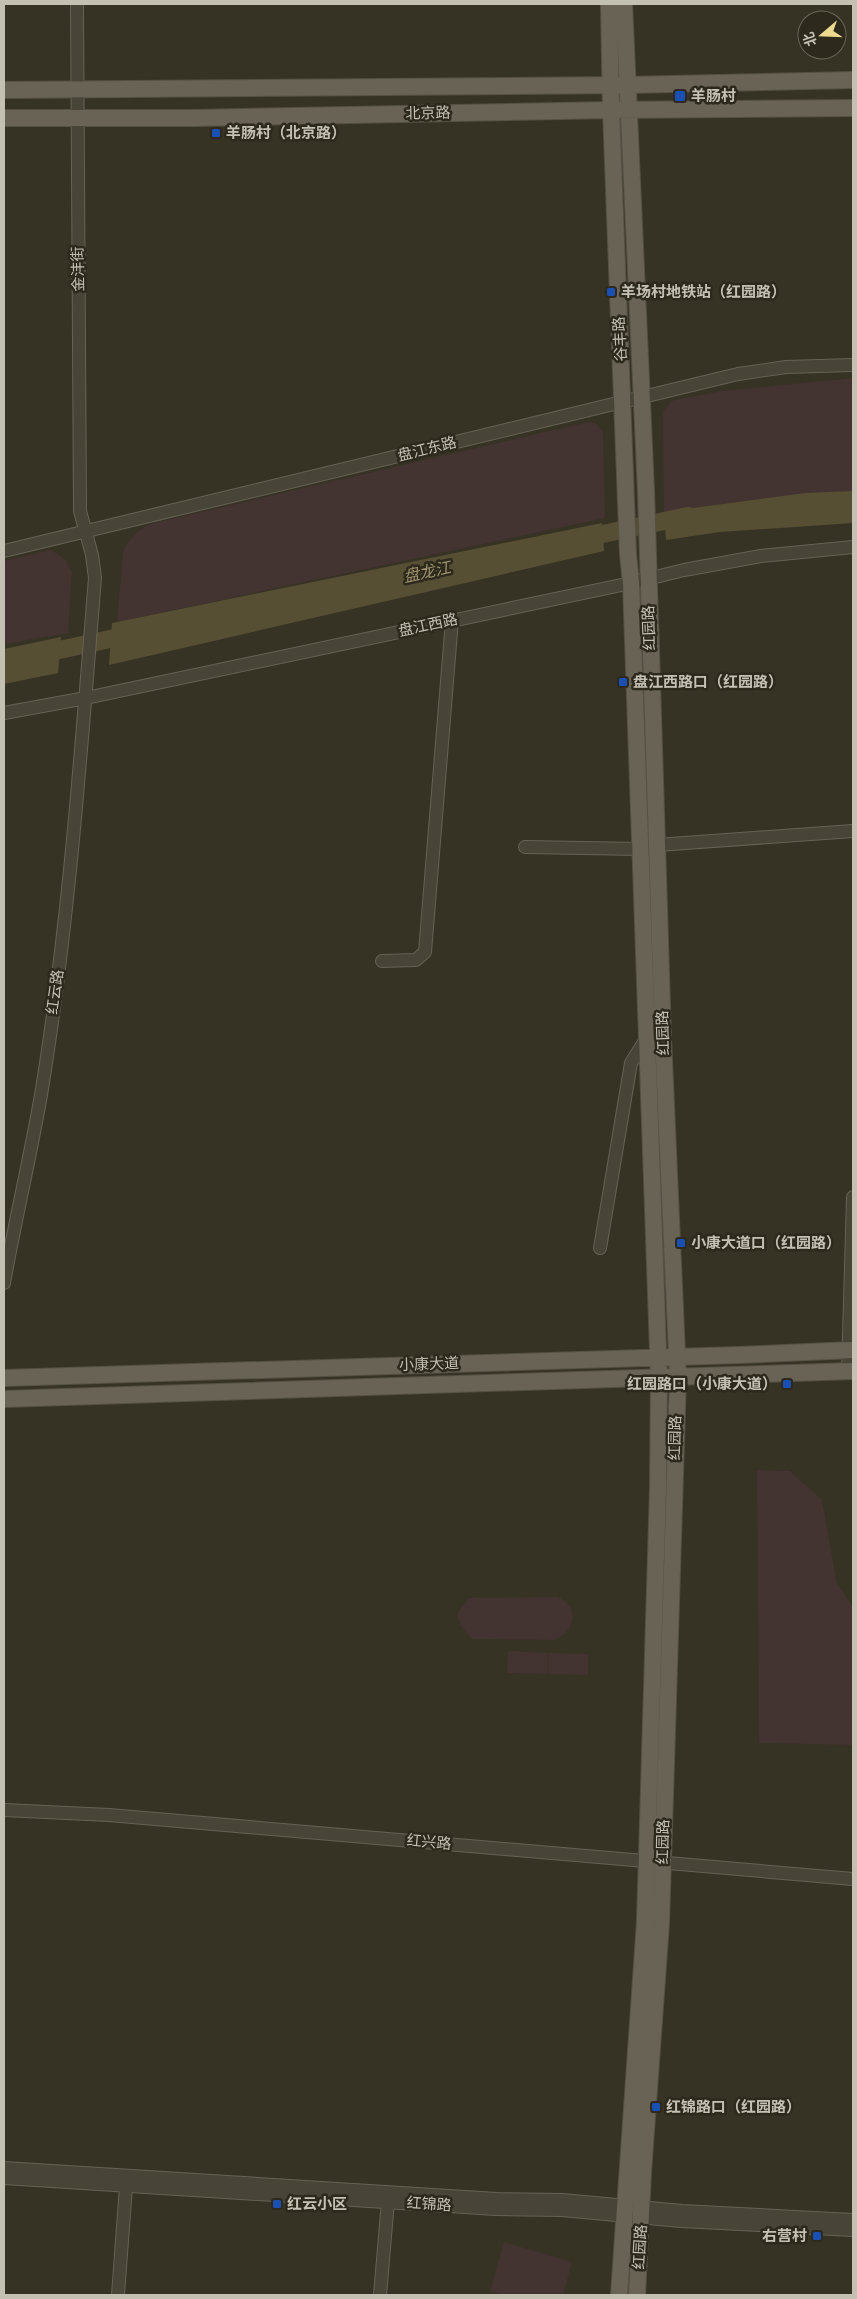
<svg xmlns="http://www.w3.org/2000/svg" width="857" height="2299" viewBox="0 0 857 2299" font-family="Figtree,'Noto Sans SC',sans-serif">
  <style>
    .green { fill: #433331 }
    .water { fill: #574f34 }
    .lines { fill: none; stroke-linecap: round; stroke-linejoin: round }
    .river { stroke: #574f34; stroke-width: 18 }
    .minor-casing { stroke: #666255; stroke-width: 14 }
    .major-casing { stroke: #545043; stroke-width: 18 }
    .minor { stroke: #484437; stroke-width: 12 }
    .major { stroke: #686355; stroke-width: 16 }
    .transit-dot { fill: #1a4fb4; stroke: #2d291c; stroke-width: 2 }
    .labels { text-anchor: middle; dominant-baseline: central; stroke-width: 5; stroke-linejoin: round; paint-order: stroke }
    .poi-label { font-size: 15px; font-weight: bold; fill: #c4c0b2; stroke: #2d291c; text-anchor: start }
    .street-label { font-size: 15px; fill: #c4c0b2; stroke: #2d291c }
    .water-label { font-size: 16px; font-style: italic; fill: #a0946e; stroke: #2d291c }
  </style>
  <rect width="100%" height="100%" fill="#373324"/>
  <path class="green" d="M853 378V491L805 493 679 510 664 514 663 412 671 401 722 391Z
    M588 422 595 423 603 432 605 518 117 622 123 552C129 538 137 531 150 524Z
    M51 550 65 559 72 572 68 633 4 644V561Z
    M757 1470 790 1471 822 1500 837 1584 853 1607V1745L759 1743Z
    M557 1597C581 1606 575 1633 554 1640L472 1639 460 1625 457 1614 469 1598Z
    M508 1651 548 1653 547 1674 507 1673Z
    M549 1653 588 1654V1675L548 1674Z
    M504 2242 572 2262 563 2295H503L490 2291Z"/>
  <path class="water" d="M853 491V523L720 532 666 540 664 514 678 510 805 493Z
    M602 523 604 551 109 665 112 623Z
    M61 637 58 673 4 684V649Z"/>
  <g class="lines">
    <path class="river" d="M579 539 688 516
      M4 662 133 634"/>
    <defs>
      <path id="minor" d="M4 551 738 374 786 367 853 365
        M4 713 86 698 631 583 684 570 761 556 853 547
        M657 845 853 831
        M525 847 640 849
        M382 961 416 960 425 952 452 620
        M600 1248 631 1063 646 1039
        M4 1283C15 1221 30 1158 41 1095 69 924 81 750 95 578L92 555 80 511 77 4
        M848 1371 853 1197
        M4 1810 109 1815 853 1879
        M4 2168 497 2199 562 2200 682 2211 853 2220
        M4 2178 496 2209 562 2210 681 2221 853 2230
        M118 2295 126 2186
        M380 2295 388 2201"/>
      <path id="major" d="M609 4 611 110 628 554 631 583 659 1378 658 1489 645 1922 619 2295
        M624 4 646 491 663 1038 678 1377 661 1923 643 2172 637 2295
        M4 90 627 85 853 80
        M4 118H195L611 110 853 108
        M4 1378 739 1355 853 1350
        M4 1399 853 1371"/>
    </defs>
    <use href="#minor" class="minor-casing"/>
    <use href="#major" class="major-casing"/>
    <use href="#minor" class="minor"/>
    <use href="#major" class="major"/>
  </g>
  <g class="transit-dot">
    <rect x="674" y="90" width="12" height="12" rx="2.5"/>
    <rect x="211" y="128" width="10" height="10" rx="2.5"/>
    <rect x="606" y="287" width="10" height="10" rx="2.5"/>
    <rect x="618" y="677" width="10" height="10" rx="2.5"/>
    <rect x="676" y="1238" width="10" height="10" rx="2.5"/>
    <rect x="782" y="1379" width="10" height="10" rx="2.5"/>
    <rect x="651" y="2102" width="10" height="10" rx="2.5"/>
    <rect x="272" y="2199" width="10" height="10" rx="2.5"/>
    <rect x="812" y="2231" width="10" height="10" rx="2.5"/>
  </g>
  <g class="labels">
    <g class="poi-label">
      <text x="691" y="96">羊肠村</text>
      <text x="226" y="133">羊肠村（北京路）</text>
      <text x="621" y="292">羊场村地铁站（红园路）</text>
      <text x="633" y="682">盘江西路口（红园路）</text>
      <text x="691" y="1243">小康大道口（红园路）</text>
      <text x="777" y="1384" text-anchor="end">红园路口（小康大道）</text>
      <text x="666" y="2107">红锦路口（红园路）</text>
      <text x="287" y="2204">红云小区</text>
      <text x="807" y="2236" text-anchor="end">右营村</text>
    </g>
    <g class="street-label">
      <text transform="translate(428 113) rotate(-1)">北京路</text>
      <text transform="translate(78 269) rotate(-91)">金沣街</text>
      <text transform="translate(620 339) rotate(-93)">谷丰路</text>
      <text transform="translate(427 449) rotate(-14)">盘江东路</text>
      <text transform="translate(428 625) rotate(-12)">盘江西路</text>
      <text transform="translate(649 628) rotate(-92)">红园路</text>
      <text transform="translate(55 992) rotate(-82)">红云路</text>
      <text transform="translate(663 1033) rotate(-92)">红园路</text>
      <text transform="translate(429 1364) rotate(-2)">小康大道</text>
      <text transform="translate(675 1438) rotate(-89)">红园路</text>
      <text transform="translate(429 1842) rotate(5)">红兴路</text>
      <text transform="translate(663 1842) rotate(-89)">红园路</text>
      <text transform="translate(429 2204) rotate(4)">红锦路</text>
      <text transform="translate(640 2247) rotate(-87)">红园路</text>
    </g>
    <g class="water-label">
      <text transform="translate(427 572) rotate(-12)">盘龙江</text>
    </g>
  </g>
  <rect width="857" height="2299" fill="none" stroke="#c4c0b2" stroke-width="10"/>
  <g transform="translate(822 35) rotate(251)"><circle r="24" fill="#2d291c" stroke="#696558"/>
  <path d="M0-4L9 19L0 12L-9 19Z" fill="#edda8e"/>
  <text y="-8" font-size="14" font-weight="bold" text-anchor="middle" fill="#c4c0b2">北</text>
  </g>
</svg>
